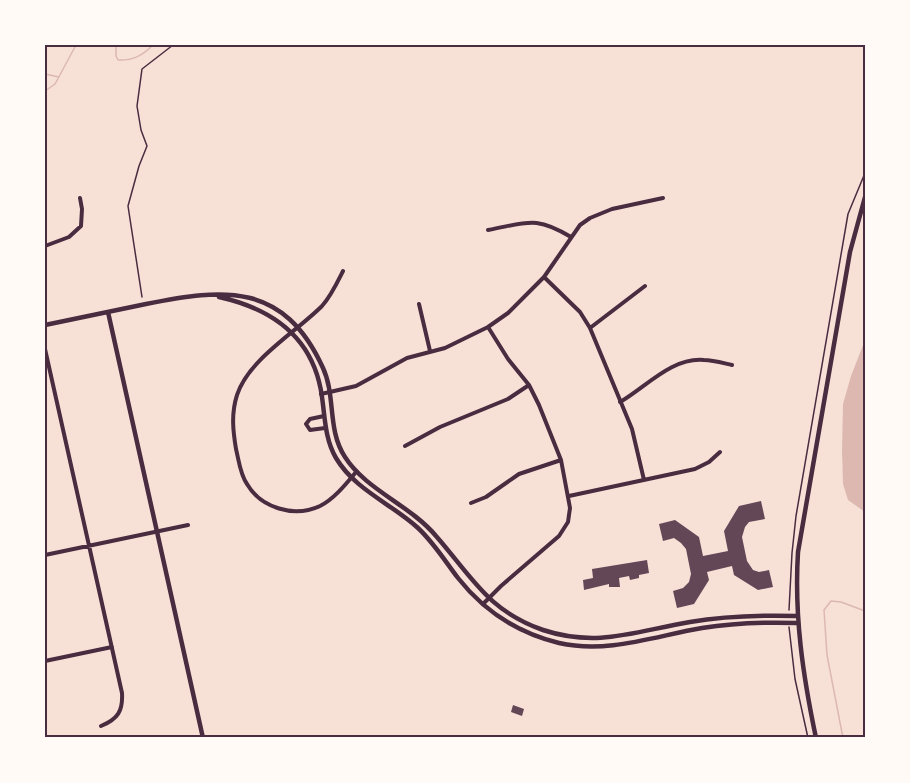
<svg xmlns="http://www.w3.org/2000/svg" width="910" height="783" viewBox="0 0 910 783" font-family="Raleway,sans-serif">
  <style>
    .water { fill: #dcb8b0 }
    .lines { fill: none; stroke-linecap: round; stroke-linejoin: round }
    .stream { stroke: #dcb8b0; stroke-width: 1.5 }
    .building { fill: #644757 }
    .path { stroke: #4a2c40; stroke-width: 1.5 }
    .minor { stroke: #4a2c40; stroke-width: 4 }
    .tertiary { stroke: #4a2c40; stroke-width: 4.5 }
    .secondary { stroke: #4a2c40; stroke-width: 4.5 }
    .neatline { fill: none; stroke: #4a2c40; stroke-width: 2 }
  </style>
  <rect width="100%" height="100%" fill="#f7e1d7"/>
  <path class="water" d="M865 340V512L848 500 843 484 842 450 843 404 851 376Z"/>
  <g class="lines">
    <path class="stream" d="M116 45V56L118 60C133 61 143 55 153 45
      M45 74 59 77
      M45 91 55 84 76 45
      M843 738 827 655 824 610 831 601 841 602 865 611"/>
  </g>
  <path class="building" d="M761 501 765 519 749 522 745 527 742 537 747 561 753 570 759 572 769 570 773 587 758 590 734 575 732 566 707 572 709 580 694 604 677 608 673 591 683 588 689 582 691 574 686 549 681 543 674 538 663 541 659 524 675 520 699 537 703 556 728 551 724 531 739 506Z
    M647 560 649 573 639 575V578L630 580 629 576 619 578 620 587H609V584L584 590 583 580 593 578 592 569Z
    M513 705 524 709 522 716 511 712Z"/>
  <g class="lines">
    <path class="path" d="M142 297 128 206 139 166 147 146 141 130 137 106 142 69 173 45
      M789 610 792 553 796 516 848 214 865 173
      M789 627 795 679 808 738"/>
    <path class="minor" d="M488 230C527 223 535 215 571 237
      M45 246 69 237 81 226 82 209 80 198
      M343 271C337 283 331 296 322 306 295 333 249 359 237 395 231 414 233 431 236 449 239 461 240 474 247 484 261 508 294 518 320 506 334 499 346 484 356 472
      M544 277 580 312 590 328 632 429 644 480
      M419 304 430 351
      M590 328 645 286
      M45 349 122 693C123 711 118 719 101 726
      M321 394 356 386 407 358 445 348 488 327 508 313 544 277 580 225 590 218 612 209 663 198
      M620 402C646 387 672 357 704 360 713 360 723 363 732 365
      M324 416 310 419 306 424 310 430 325 428
      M405 446 440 427 508 399 529 385
      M569 496 695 469 709 462 720 452
      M471 503 486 497 519 474 561 460
      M45 555 188 525
      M483 604 501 586 559 536 568 522 570 508 561 460 539 405 529 385 508 359 488 327
      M45 661 112 647"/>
    <path class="tertiary" d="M219 297C273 309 314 338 322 397 325 418 325 439 336 458 355 490 392 504 418 528 434 543 445 561 458 578 484 611 518 633 559 643 608 654 655 636 702 628 733 623 767 622 797 623
      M108 312 203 738
      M45 325C78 318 112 311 146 304 224 288 284 282 323 368 336 396 327 430 345 457 366 490 410 505 436 536 472 577 488 611 543 630 598 648 636 631 690 622 725 616 761 615 797 616"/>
    <path class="secondary" d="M816 738C803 676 794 616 798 552L850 252 865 197"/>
  </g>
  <rect width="910" height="783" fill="none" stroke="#fffaf5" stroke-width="93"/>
  <rect x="46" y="46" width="818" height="690" class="neatline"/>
</svg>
